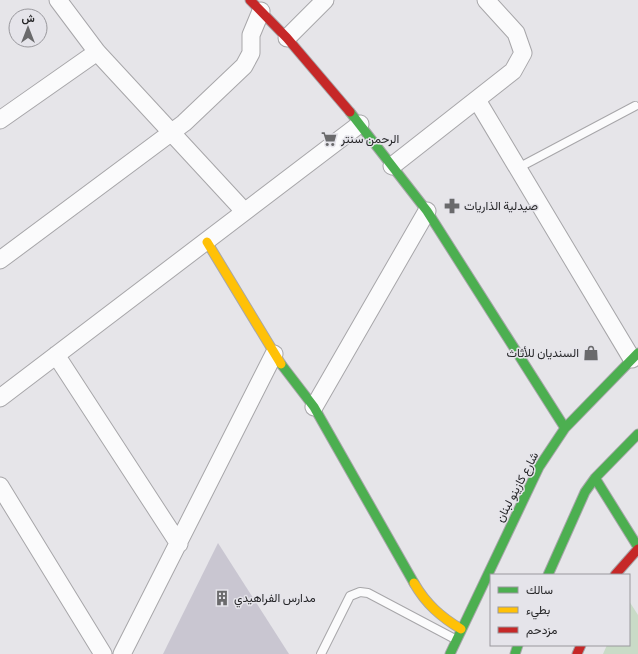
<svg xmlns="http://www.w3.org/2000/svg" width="638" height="654" viewBox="0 0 638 654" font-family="Bitter,Vazirmatn,serif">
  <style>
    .green { fill: #c9dbc7 }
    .building { fill: #c9c6d1 }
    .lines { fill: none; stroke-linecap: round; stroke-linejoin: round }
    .lane-casing { stroke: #a7a6a9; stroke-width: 10 }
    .street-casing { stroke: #a7a6a9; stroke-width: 19 }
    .fast-casing { stroke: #a7a6a9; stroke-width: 11 }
    .slow-casing { stroke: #a7a6a9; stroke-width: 11 }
    .jam-casing { stroke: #a7a6a9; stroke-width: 11 }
    .lane { stroke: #fbfbfc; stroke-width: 8 }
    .street { stroke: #fbfbfc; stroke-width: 17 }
    .fast { stroke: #4caf50; stroke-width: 9 }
    .slow { stroke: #ffc107; stroke-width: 9 }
    .jam { stroke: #c62828; stroke-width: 9 }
    .labels { text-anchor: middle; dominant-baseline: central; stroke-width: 3; stroke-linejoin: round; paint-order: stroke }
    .poi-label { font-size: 12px; fill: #272729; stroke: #e5e4ea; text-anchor: start }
    .street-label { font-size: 12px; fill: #272729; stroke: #e5e4ea }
  </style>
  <rect width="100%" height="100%" fill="#e6e5e9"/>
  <path class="green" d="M629 601 638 615V654H603L607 645H629Z"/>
  <path class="building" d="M218 543 289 654H163Z"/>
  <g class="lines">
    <defs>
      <path id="lane" d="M518 168 635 106
        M321 654 350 596 360 592 368 593 455 639"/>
      <path id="street" d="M58 0 97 52 244 211
        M287 38 325 0
        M477 100 632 359
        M0 120 97 52
        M392 166 513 71 523 53 516 33 486 0
        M0 260 184 123 244 66 251 53V35L261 11
        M56 355 179 544
        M0 398 360 124
        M314 407 427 211
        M0 486 103 654
        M122 654 274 354"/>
      <path id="fast" d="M350 112 427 211 565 428
        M281 364 314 407 414 583
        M595 478 638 547
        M548 575 585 492 595 478 638 434
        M450 654 539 467 565 428 638 353
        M515 654 518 645"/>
      <path id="slow" d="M207 242 281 364
        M414 583C426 604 441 617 461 629"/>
      <path id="jam" d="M250 0 287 38 350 112
        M615 575 638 549
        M577 654 581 645"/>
    </defs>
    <use href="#lane" class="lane-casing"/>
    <use href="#street" class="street-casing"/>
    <use href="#fast" class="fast-casing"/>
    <use href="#slow" class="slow-casing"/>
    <use href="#jam" class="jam-casing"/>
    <use href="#lane" class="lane"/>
    <use href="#street" class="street"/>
    <use href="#fast" class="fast"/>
    <use href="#slow" class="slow"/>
    <use href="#jam" class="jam"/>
  </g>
  <defs>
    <symbol id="supermarket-bare" viewBox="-9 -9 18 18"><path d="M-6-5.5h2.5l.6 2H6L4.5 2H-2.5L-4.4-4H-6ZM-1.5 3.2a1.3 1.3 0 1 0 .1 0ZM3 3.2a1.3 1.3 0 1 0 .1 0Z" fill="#6a6a6c" stroke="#e5e4ea" stroke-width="2.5" paint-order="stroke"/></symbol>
    <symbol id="pharmacy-bare" viewBox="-9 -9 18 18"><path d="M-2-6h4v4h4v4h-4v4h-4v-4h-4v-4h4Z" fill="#6a6a6c" stroke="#e5e4ea" stroke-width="2.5" paint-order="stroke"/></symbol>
    <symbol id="shop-bare" viewBox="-9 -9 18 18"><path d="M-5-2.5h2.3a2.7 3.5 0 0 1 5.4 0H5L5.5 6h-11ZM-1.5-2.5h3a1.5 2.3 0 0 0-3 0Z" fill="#6a6a6c" stroke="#e5e4ea" stroke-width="2.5" paint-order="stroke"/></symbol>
    <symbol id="building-bare" viewBox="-9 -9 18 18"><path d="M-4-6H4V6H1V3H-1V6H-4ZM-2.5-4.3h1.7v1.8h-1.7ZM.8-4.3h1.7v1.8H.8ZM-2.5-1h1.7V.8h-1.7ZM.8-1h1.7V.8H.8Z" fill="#6a6a6c" stroke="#e5e4ea" stroke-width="2.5" paint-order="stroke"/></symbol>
  </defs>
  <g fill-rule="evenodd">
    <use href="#supermarket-bare" x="318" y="128" width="22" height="22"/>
    <use href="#pharmacy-bare" x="441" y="195" width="22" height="22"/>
    <use href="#shop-bare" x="580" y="342" width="22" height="22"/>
    <use href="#building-bare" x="211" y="587" width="22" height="22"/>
  </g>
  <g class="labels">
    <g class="poi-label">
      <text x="341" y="139">الرحمن سنتر</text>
      <text x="464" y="206">صيدلية الذاريات</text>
      <text x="579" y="353" text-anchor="end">السنديان للأثاث</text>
      <text x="234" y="598">مدارس الفراهيدي</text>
    </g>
    <g class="street-label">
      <text transform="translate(517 487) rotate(-62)">شارع كازينو لبنان</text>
    </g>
  </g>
  <rect x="490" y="574" width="140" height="72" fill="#e5e4ea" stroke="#99989d"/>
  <rect x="498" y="587" width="20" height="6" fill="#4caf50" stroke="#99989d"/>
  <text x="526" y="594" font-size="12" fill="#272729">سالك</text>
  <rect x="498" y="607" width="20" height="6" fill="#ffc107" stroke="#99989d"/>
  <text x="526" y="614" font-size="12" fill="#272729">بطيء</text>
  <rect x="498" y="627" width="20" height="6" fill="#c62828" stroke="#99989d"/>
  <text x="526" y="634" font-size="12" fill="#272729">مزدحم</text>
  <g transform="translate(28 28)"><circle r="19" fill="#e5e4ea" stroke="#99989d"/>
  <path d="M0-3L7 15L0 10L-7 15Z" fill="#6a6a6c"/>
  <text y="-6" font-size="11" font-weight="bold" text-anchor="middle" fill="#272729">ش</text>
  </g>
</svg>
